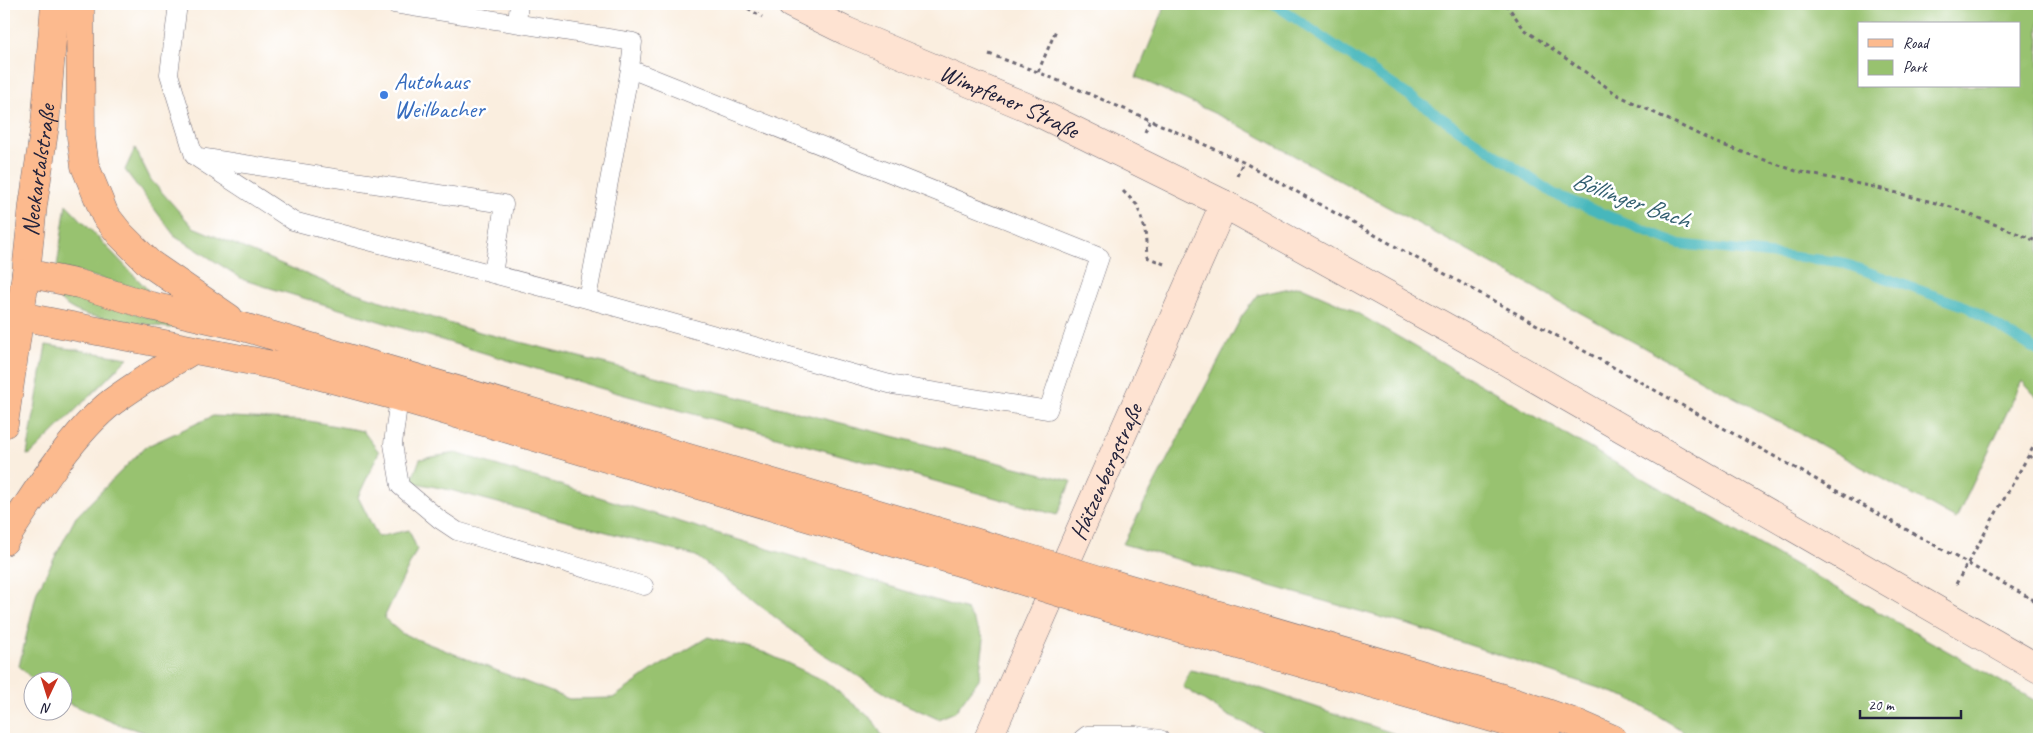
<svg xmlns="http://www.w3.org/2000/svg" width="2043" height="743" viewBox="0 0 2043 743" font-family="Caveat,sans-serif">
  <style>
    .green { fill: #98c26f; stroke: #5d7255; fill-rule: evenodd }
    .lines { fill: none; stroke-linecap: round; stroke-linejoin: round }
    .stream { stroke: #47b7bc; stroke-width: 10 }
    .lane-casing { stroke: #6e6974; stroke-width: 19 }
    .secondary-casing { stroke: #6e6974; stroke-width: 29 }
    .primary-casing { stroke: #6e6974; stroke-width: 29 }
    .highway-casing { stroke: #6e6974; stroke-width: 29 }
    .path { stroke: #6e6974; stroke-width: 3; stroke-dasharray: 4 4; stroke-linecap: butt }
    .lane { stroke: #fff; stroke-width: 18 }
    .secondary { stroke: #fee3d2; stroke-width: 28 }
    .primary { stroke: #fcba8e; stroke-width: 28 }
    .highway { stroke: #fcba8e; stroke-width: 28 }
    .highway-bridge-casing { stroke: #6e6974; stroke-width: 29; stroke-linecap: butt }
    .highway-bridge { stroke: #fcba8e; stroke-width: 28 }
    .shop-dot { fill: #3f7fe0; stroke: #fff; stroke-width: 2 }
    .labels { text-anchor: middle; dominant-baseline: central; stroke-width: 5; stroke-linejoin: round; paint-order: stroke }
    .shop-label { font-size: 24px; fill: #366cbe; stroke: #fff; text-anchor: start }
    .street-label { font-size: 24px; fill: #22223b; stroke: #fff }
    .water-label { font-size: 25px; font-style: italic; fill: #315e6f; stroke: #fff }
  </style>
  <rect width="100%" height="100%" fill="#fff"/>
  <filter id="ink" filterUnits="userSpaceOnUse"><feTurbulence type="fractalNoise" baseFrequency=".02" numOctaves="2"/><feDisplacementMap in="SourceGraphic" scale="10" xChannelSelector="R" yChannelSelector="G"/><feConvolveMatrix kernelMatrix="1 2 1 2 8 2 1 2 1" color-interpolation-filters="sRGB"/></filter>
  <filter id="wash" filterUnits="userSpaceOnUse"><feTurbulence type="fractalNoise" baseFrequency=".0096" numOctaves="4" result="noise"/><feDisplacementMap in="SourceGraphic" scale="20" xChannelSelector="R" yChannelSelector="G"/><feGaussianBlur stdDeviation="1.12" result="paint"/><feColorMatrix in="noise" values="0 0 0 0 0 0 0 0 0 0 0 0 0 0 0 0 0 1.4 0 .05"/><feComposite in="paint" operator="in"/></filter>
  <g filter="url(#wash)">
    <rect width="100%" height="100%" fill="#faeedf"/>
    <path class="green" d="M1166 4H2039V400L2022 381 1956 519 1231 121 1136 77ZM1859 24H2019V86H1859Z
      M135 148 151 180 193 227 332 285 464 328 1071 481 1057 515 596 387 244 280 174 235 125 170Z
      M66 204 68 206 149 291 57 267Z
      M1299 286 1345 306 1619 465 2039 703V739H1696L1629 698 1412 626 1123 544 1242 316 1258 295Z
      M64 296 87 298 176 326 170 328 91 316C79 313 68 308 59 299L60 297Z
      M46 345 128 358 31 454 27 455Z
      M213 416 309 421 363 431 379 452 358 497 378 537 409 530 417 549 384 618 401 633 569 699 613 698 658 667 708 637 766 653 825 681 873 720 884 739H167L117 724 63 701 62 680H33L19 666 37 591 76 517 145 447Z
      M456 453 967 610 984 639 979 679 955 712 938 719 896 700 820 652 696 556 450 490 411 482 420 459Z
      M1190 670 1236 680 1410 739H1280L1229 716 1183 687Z"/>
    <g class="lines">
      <path class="stream" d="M1274 4 1554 194 1679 244 1840 262 1967 307 2039 352"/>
    </g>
  </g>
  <g filter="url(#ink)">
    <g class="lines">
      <defs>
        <path id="lane" d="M178 4 169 74 194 156 293 221 587 299 630 69 633 42 394 4
          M517 22 519 4
          M199 157 504 204 493 274
          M587 299 893 385 1048 410 1100 257 630 69
          M399 397 393 444 400 486 439 519 457 531 644 586
          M1082 739 1087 735H1136L1160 739"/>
        <g id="secondary">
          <path id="s1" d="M791 4 846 31 1029 108 1224 204 1467 339 2039 669"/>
          <path id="s2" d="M988 739 1224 204"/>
        </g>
        <g id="primary">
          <path id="s3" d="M4 424 26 273 33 205 45 125 55 4"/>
        </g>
        <path id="highway" d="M80 4 81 137 85 166 105 215 120 234 149 263 229 318
          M26 273 79 284 151 306 240 326 1008 552
          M20 316 298 370 399 397 1000 574
          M4 541C32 498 72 433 112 402 138 383 166 366 193 350
          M1113 584 1516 702 1581 725 1613 739
          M1109 608 1510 723 1548 739"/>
      </defs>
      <use href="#lane" class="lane-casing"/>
      <use href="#secondary" class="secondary-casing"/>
      <use href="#primary" class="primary-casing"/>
      <use href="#highway" class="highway-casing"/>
      <path class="path" d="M741 4 762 17
        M1506 4 1524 29 1618 95 1714 142 1796 171 1874 187 1951 207 2039 242
        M989 54 1038 72 1150 120
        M1038 72 1056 30
        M1145 132 1150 120 1243 162 2039 603
        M1237 176 1243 162
        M1123 191 1137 205 1145 229 1147 257 1164 264
        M2029 456 2039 462
        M1956 584 2039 437"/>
      <use href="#lane" class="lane"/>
      <use href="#secondary" class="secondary"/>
      <use href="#primary" class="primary"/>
      <use href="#highway" class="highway"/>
      <defs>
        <path id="highway-bridge" d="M1008 552 1113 584
          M1000 574 1109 608"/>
      </defs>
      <use href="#highway-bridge" class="highway-bridge-casing"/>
      <use href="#highway-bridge" class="highway-bridge"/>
    </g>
  </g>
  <circle class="shop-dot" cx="384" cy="95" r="5"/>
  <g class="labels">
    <g class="shop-label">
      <text x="394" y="81">Autohaus<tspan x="394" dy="28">Weilbacher</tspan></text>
    </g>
    <g class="street-label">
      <text stroke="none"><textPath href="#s1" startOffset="239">Wimpfener Straße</textPath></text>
      <text stroke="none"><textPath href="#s3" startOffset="256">Neckartalstraße</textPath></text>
      <text stroke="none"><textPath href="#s2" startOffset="292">Hätzenbergstraße</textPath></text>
    </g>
    <g class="water-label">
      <text transform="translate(1631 200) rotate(20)">Böllinger Bach</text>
    </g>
  </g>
  <rect width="2043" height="743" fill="none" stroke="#fff" stroke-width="20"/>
  <rect x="1858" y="22" width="162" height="65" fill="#ffffff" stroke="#a7a7b1"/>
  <rect x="1868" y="39" width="25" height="8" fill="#fcba8e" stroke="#a7a7b1"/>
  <text x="1903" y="48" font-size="15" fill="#22223b">Road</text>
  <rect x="1868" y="60" width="25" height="15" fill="#98c26f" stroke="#a7a7b1"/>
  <text x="1903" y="72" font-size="15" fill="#22223b">Park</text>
  <g transform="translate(48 696) rotate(184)"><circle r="24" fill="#ffffff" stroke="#a7a7b1"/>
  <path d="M0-4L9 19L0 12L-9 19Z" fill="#c8321e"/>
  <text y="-8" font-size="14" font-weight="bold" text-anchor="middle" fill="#22223b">N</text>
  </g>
  <path d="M1860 710v8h101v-8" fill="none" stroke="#22223b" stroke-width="2.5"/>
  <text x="1868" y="710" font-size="15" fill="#22223b" stroke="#ffffff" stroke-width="4" paint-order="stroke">20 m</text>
</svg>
